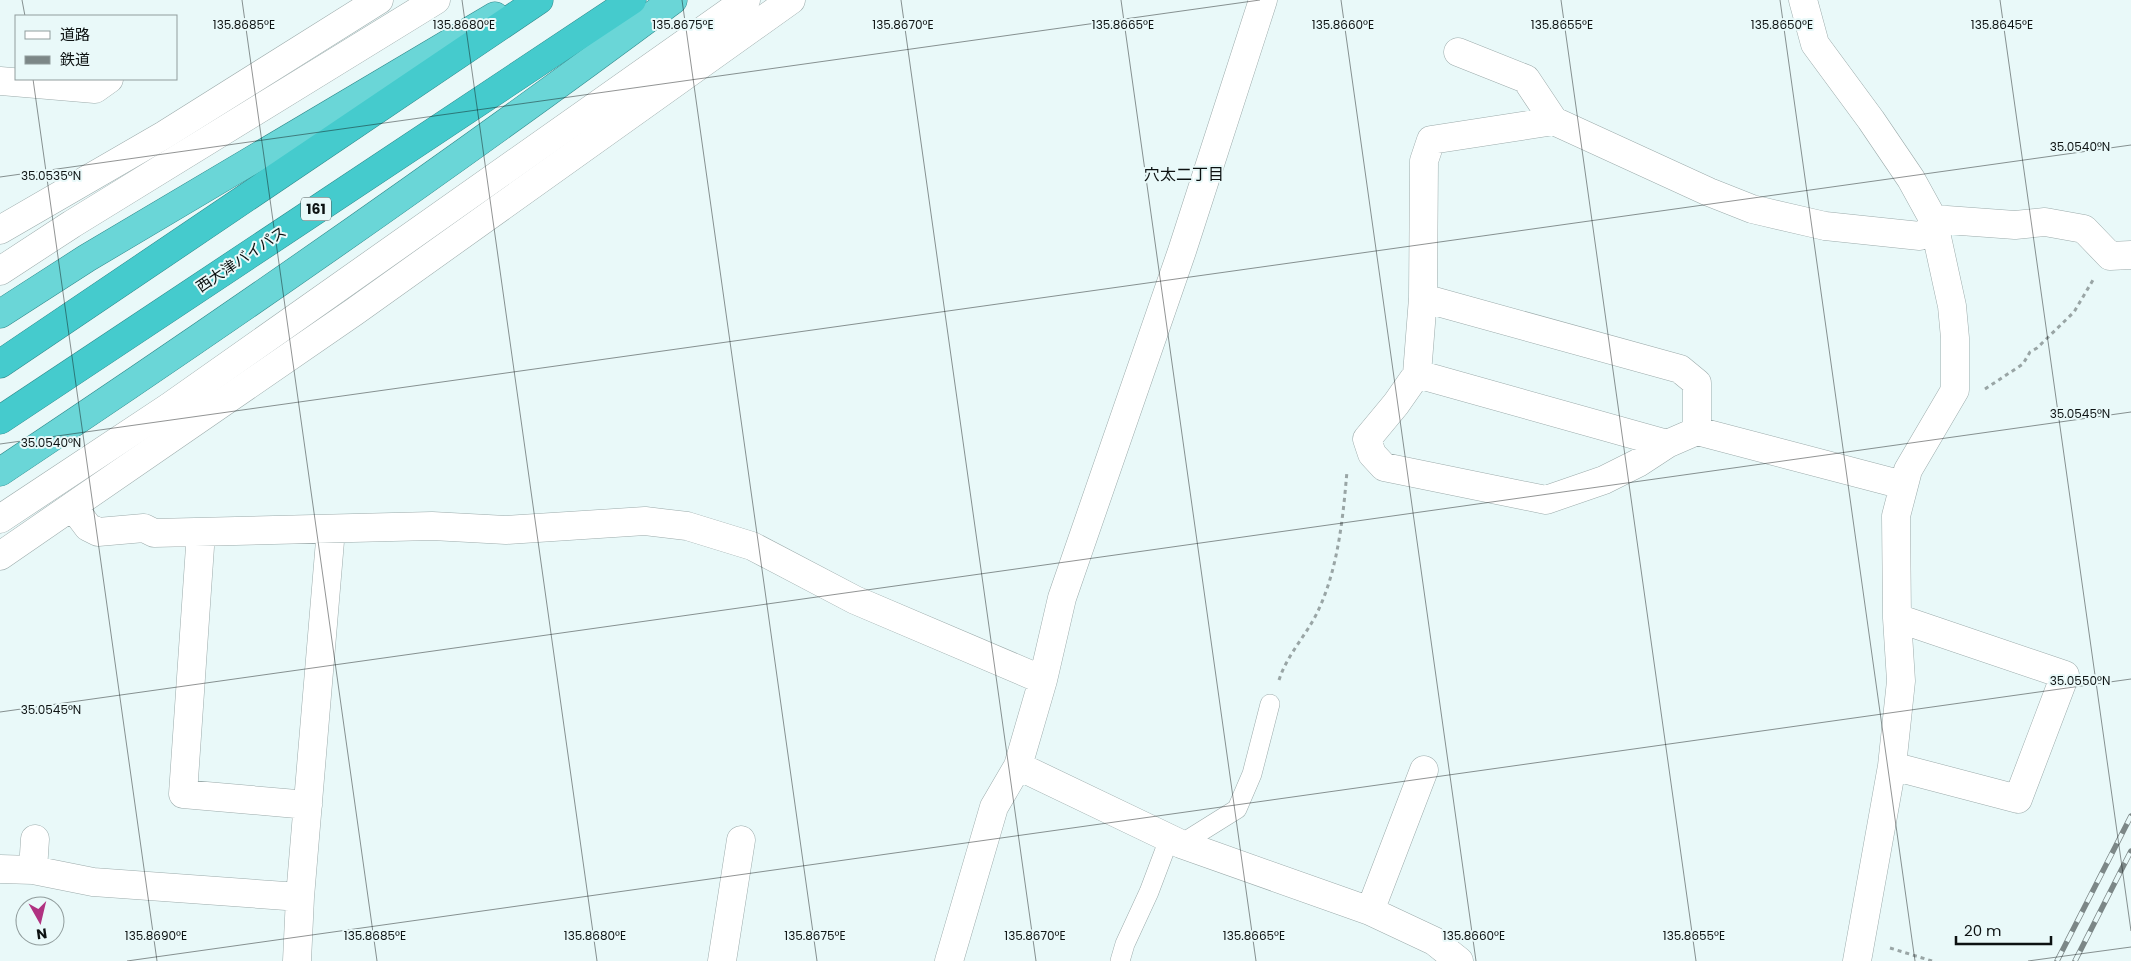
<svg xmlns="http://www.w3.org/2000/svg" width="2131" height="961" viewBox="0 0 2131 961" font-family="Poppins,'Noto Sans JP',sans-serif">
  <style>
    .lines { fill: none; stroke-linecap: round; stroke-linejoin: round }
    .service-casing { stroke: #9cabab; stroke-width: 20 }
    .minor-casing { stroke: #9cabab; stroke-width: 29 }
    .tertiary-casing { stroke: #9cabab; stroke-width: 29 }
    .trunk-casing { stroke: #318a8c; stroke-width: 29 }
    .motorway-casing { stroke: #318a8c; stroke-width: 29 }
    .path { stroke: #99a5a5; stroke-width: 3; stroke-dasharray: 4 4; stroke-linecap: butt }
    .service { stroke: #fff; stroke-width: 19 }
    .minor { stroke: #fff; stroke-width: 28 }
    .tertiary { stroke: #fff; stroke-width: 28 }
    .trunk { stroke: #6ad6d7; stroke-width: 28 }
    .motorway { stroke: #45cbcd; stroke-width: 28 }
    .rail-casing { stroke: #7c8787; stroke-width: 5.5 }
    .rail { stroke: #e9f9f9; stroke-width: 4; stroke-dasharray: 11; stroke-linecap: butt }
    .ticks { fill: none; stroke: #0d1212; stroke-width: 1; stroke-opacity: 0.45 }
    .labels { text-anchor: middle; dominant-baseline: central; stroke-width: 4; stroke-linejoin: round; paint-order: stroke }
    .shield { fill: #e9f9f9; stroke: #4f5757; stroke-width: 1 }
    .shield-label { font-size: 14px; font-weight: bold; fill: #0d1212 }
    .street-label { font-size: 15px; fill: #0d1212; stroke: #e9f9f9 }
    .neighbourhood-label { font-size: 16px; fill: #0d1212; stroke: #e9f9f9 }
    .ticks-label { font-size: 12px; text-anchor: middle; fill: #0d1212; stroke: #e9f9f9; stroke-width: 4; stroke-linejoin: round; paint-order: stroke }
  </style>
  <rect width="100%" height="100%" fill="#e9f9f9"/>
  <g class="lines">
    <defs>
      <path id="service" d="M1181 844 1237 809 1252 774 1270 704
        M1120 961 1125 944 1149 892 1169 839"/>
      <path id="minor" d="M1803 0 1815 44 1871 120 1911 179 1933 219 1952 306 1955 338V390L1908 470 1896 516 1897 618 1901 681 1892 766 1857 961
        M1458 52 1526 79 1554 121
        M0 81 95 89 109 79
        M1933 219 2015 225 2045 222 2084 229 2110 256 2131 255
        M0 230 164 135 379 0
        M1423 298 1680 369 1697 383V431
        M1417 374 1667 444
        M1903 485 1697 431 1667 444 1638 463 1604 480 1546 500 1384 467 1372 454 1367 439 1396 404 1417 374 1423 298 1424 161 1431 140 1554 121 1709 192 1752 209 1825 226 1920 236 1935 228
        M73 507 88 527 98 532 144 528 154 533 432 526 506 530 645 521 687 526 752 546 855 600 1043 680
        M201 532 183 794 308 805
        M0 556 354 312 791 0
        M1018 766 1181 844 1370 911 1434 941 1459 961
        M1892 766 2018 799 2065 675 1897 618
        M0 869 33 870 93 882 300 897
        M33 870 35 839
        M1370 911 1424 770
        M297 961 300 897 331 529
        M722 961 741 840
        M949 961 994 807 1018 766 1043 680 1062 598 1182 251 1263 0"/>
      <path id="tertiary" d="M0 271 72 224 436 0
        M0 519 169 407 746 0"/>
      <path id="trunk" d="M0 314 87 258 495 16
        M0 472C228 320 453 164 673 0"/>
      <path id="motorway" d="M0 364 539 0
        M0 420 632 0"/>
    </defs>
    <use href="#service" class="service-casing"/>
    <use href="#minor" class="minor-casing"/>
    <use href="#tertiary" class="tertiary-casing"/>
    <use href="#trunk" class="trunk-casing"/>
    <use href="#motorway" class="motorway-casing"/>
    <path class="path" d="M1985 389 2023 364 2030 352 2037 348 2074 312 2093 280
      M1279 680C1287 655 1305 637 1317 613 1338 570 1343 518 1347 471
      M1890 948 1932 961"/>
    <use href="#service" class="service"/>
    <use href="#minor" class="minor"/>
    <use href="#tertiary" class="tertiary"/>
    <use href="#trunk" class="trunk"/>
    <use href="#motorway" class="motorway"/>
    <defs>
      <path id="rail" d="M2057 961 2131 816
        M2075 961 2131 851"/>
    </defs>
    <use href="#rail" class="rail-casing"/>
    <use href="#rail" class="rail"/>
  </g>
  <path class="ticks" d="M22 0 25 16M242 0 377 961M462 0 597 961M682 0 817 961M901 0 1036 961M1121 0 1256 961M1341 0 1476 961M1561 0 1696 961M1780 0 1915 961M2000 0 2131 931M33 79 157 961M0 177 1260 0M0 444 2131 145M0 712 2131 412M127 961 2131 679M2028 961 2131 947"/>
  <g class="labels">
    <rect class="shield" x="301" y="197.5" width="30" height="23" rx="4"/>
    <g class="shield-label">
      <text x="316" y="209">161</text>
    </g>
    <g class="street-label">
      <text transform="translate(241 259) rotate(-34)">西大津バイパス</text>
    </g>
    <g class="neighbourhood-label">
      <text x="1184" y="174">穴太二丁目</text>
    </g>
  </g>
  <g class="ticks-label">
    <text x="244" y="29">135.8685°E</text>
    <text x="464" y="29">135.8680°E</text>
    <text x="683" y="29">135.8675°E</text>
    <text x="903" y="29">135.8670°E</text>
    <text x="1123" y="29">135.8665°E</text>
    <text x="1343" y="29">135.8660°E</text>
    <text x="1562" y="29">135.8655°E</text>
    <text x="1782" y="29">135.8650°E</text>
    <text x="2002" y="29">135.8645°E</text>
    <text x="2080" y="151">35.0540°N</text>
    <text x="51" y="180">35.0535°N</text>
    <text x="2080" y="418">35.0545°N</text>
    <text x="51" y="447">35.0540°N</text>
    <text x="2080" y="685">35.0550°N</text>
    <text x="51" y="714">35.0545°N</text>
    <text x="156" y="940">135.8690°E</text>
    <text x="375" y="940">135.8685°E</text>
    <text x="595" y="940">135.8680°E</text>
    <text x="815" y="940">135.8675°E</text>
    <text x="1035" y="940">135.8670°E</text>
    <text x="1254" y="940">135.8665°E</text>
    <text x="1474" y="940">135.8660°E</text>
    <text x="1694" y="940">135.8655°E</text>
  </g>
  <rect x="15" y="15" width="162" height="65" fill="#e9f9f9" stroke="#919d9d"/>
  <rect x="25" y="31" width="25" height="8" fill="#ffffff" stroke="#919d9d"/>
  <text x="60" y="40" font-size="15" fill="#0d1212">道路</text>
  <rect x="25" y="56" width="25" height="8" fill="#7c8787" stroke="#919d9d"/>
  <text x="60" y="65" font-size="15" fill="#0d1212">鉄道</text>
  <g transform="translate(40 921) rotate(172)"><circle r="24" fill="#e9f9f9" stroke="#919d9d"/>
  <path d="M0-4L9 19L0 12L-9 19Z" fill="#b03281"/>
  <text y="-8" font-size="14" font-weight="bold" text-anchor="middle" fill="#0d1212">N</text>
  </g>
  <path d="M1956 936v8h95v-8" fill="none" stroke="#0d1212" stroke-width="2.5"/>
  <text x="1964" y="936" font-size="15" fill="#0d1212" stroke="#e9f9f9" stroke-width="4" paint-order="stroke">20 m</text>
</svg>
